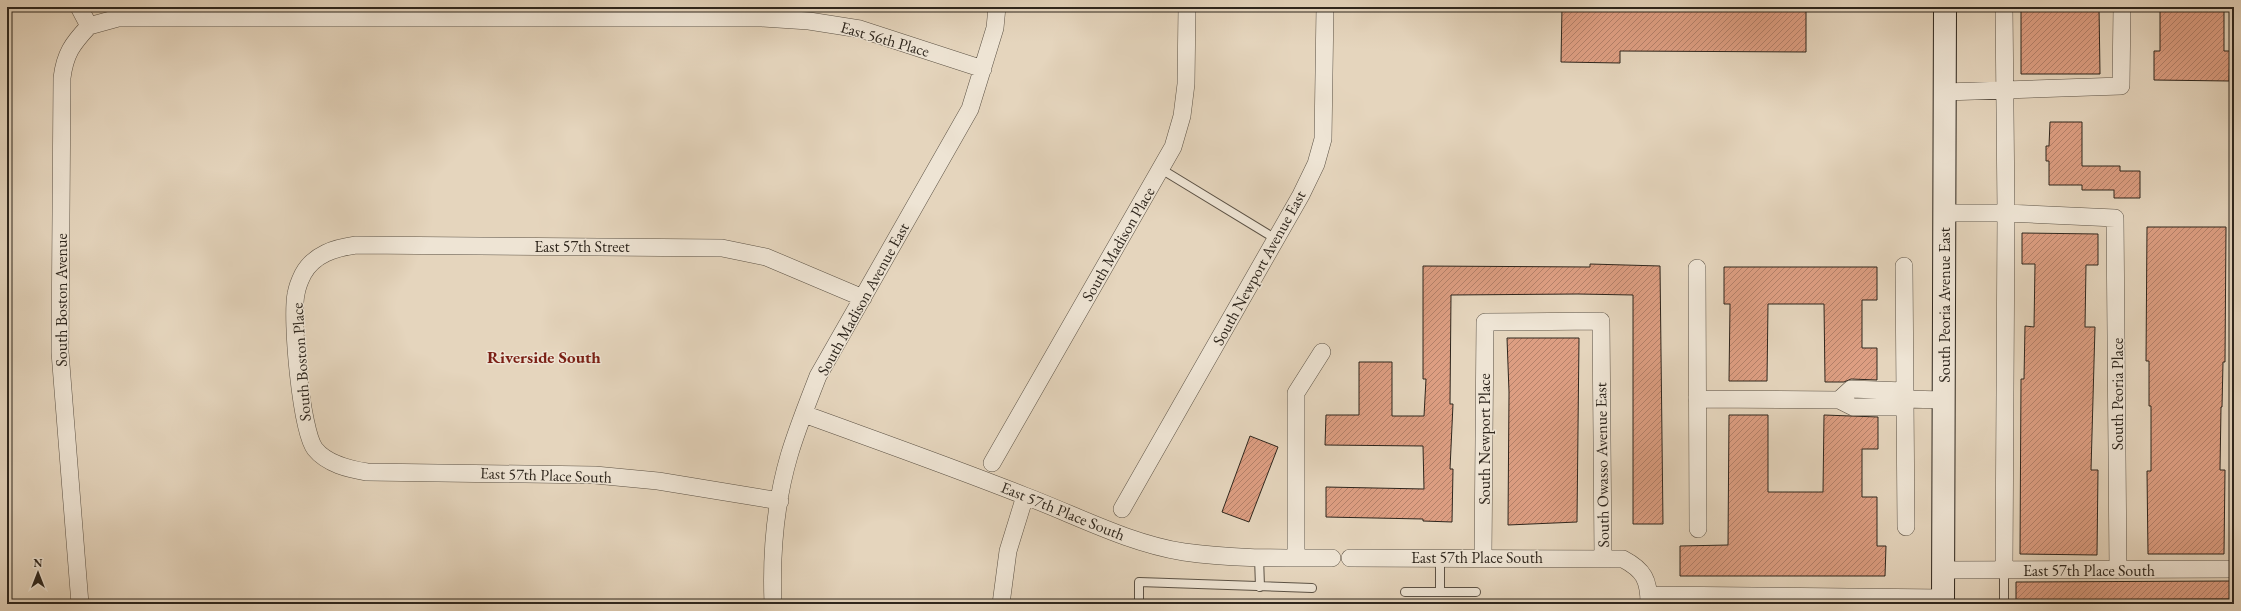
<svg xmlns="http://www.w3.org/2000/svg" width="2241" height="611" viewBox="0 0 2241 611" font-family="'EB Garamond',serif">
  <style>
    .building { fill: url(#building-hatch); stroke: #2e261d }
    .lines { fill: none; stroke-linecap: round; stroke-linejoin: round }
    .service-casing { stroke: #5c5245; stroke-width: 10 }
    .minor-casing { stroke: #5c5245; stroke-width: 18 }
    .secondary-casing { stroke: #2e261d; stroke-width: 24 }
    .service { stroke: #eee4d4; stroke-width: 8 }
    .minor { stroke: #eee4d4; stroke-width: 17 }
    .secondary { stroke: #eee4d4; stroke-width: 22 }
    .labels { text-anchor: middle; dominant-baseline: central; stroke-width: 3; stroke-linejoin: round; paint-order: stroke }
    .street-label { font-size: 16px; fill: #2e261d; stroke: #eee4d4 }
    .neighbourhood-label { font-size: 17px; font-weight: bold; fill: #7a1f14; stroke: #eee4d4 }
  </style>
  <defs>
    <pattern id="building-hatch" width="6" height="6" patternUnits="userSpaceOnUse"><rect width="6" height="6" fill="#dd9e82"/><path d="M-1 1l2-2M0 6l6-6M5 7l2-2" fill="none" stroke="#b4816a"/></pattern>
  </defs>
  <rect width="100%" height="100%" fill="#e5d5bd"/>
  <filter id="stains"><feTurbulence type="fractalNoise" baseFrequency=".005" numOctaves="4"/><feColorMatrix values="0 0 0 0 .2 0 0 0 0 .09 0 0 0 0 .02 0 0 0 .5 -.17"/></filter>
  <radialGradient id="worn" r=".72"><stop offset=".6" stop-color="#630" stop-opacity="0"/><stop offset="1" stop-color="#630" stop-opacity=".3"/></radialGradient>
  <path class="building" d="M1562 7H1806V52L1620 51V63L1561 62Z
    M2021 7H2099L2100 74H2021Z
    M2160 7H2224V51H2230L2229 81 2154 80V51H2160Z
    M2050 122H2082V166H2120V171H2140V198H2114V190H2082V185H2049V161H2046V146H2049Z
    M2147 227H2226L2225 362H2223L2222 407H2221L2220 470H2225L2224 554H2148L2147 471H2151V406H2149V361H2146Z
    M2022 233 2098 234V265H2086L2085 327H2095L2091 470H2098L2097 555 2020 554 2021 379H2024L2025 326 2034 327 2035 264H2022Z
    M1590 264 1660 266 1663 524H1633V295L1578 294 1451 295 1450 404H1453L1450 469H1453L1452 522 1423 521V519L1326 517V487L1424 489 1423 446 1325 445 1326 415H1359V362H1392V416H1424L1426 379H1423V266L1590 267Z
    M1724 267H1877V300H1862V348H1877V380L1851 379 1844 382H1825L1824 304H1768L1767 381H1729L1730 304H1724Z
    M1507 338H1579L1577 522 1508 525 1509 392Z
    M1729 415H1768V492H1823L1824 415 1878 417V449H1862V497H1877V546H1886L1885 576H1680V546L1728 545Z
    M1250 436 1278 447 1249 522 1222 512Z
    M2234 581V599L2016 600V582Z"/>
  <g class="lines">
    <defs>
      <path id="service" d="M1161 169 1276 239
        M1259 557 1260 587
        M1440 557V592
        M2004 570V604
        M1405 592H1476
        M1139 604V582L1312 588"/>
      <path id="minor" d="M79 7 89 26C72 44 65 54 62 78L60 352 80 604
        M89 26 118 18H762L809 21 860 29 983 69
        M1945 92 2121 86 2122 7
        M1944 213H2006L2115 218 2118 570
        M1904 266 1906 527
        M1697 268 1698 529
        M1697 399 1839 400 1853 407H1905
        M1904 399 1944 400
        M1839 400 1851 389 1904 391
        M804 414C878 441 952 467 1025 496 1078 516 1128 543 1184 552 1233 559 1283 558 1332 558
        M992 463 1173 147 1182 116 1186 84 1187 7
        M780 501 658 481 595 475 367 472C349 469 327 464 315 449 301 431 291 319 296 294 297 288 300 280 303 274 314 254 335 248 356 245L722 248 766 257 863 298
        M1122 509 1301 195 1316 164 1323 139 1325 7
        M1483 557 1485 322 1601 321 1603 557
        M1296 558V393L1322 352
        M1350 558 1623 559C1644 570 1649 580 1649 604
        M1943 570 2234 569
        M2004 570 2006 213 2004 7
        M1649 595 1943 598
        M773 604C771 555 775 504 789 456 797 429 808 402 818 376L970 109 995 28 997 7
        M1001 604 1008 551 1025 496"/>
      <path id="secondary" d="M1943 604 1945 7"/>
    </defs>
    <use href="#service" class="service-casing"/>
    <use href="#minor" class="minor-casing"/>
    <use href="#secondary" class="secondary-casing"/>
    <use href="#service" class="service"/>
    <use href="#minor" class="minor"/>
    <use href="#secondary" class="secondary"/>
  </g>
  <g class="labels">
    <g class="street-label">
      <text transform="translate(885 39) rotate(16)">East 56th Place</text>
      <text transform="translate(1118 244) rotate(-60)">South Madison Place</text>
      <text x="582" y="246">East 57th Street</text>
      <text transform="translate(1259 268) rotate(-61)">South Newport Avenue East</text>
      <text transform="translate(863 299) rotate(-61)">South Madison Avenue East</text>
      <text transform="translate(61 300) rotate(-90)">South Boston Avenue</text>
      <text transform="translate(1944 305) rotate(-90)">South Peoria Avenue East</text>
      <text transform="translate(301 362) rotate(-94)">South Boston Place</text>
      <text transform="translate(2117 394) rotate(-90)">South Peoria Place</text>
      <text transform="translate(1484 439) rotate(-90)">South Newport Place</text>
      <text transform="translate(1602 465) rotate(-91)">South Owasso Avenue East</text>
      <text transform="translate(546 475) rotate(2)">East 57th Place South</text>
      <text transform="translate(1063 511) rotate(22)">East 57th Place South</text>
      <text x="1477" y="557">East 57th Place South</text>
      <text x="2089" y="570">East 57th Place South</text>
    </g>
    <g class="neighbourhood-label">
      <text x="544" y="357">Riverside South</text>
    </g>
  </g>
  <rect width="2241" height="611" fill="none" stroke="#e5d5bd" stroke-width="24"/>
  <rect x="8" y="8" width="2225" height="595" fill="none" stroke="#2e261d" stroke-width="2"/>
  <rect x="12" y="12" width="2217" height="587" fill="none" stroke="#2e261d"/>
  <g transform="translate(38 573)" stroke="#eee4d4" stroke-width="3" paint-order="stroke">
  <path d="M0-3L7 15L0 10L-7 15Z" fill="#2e261d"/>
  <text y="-6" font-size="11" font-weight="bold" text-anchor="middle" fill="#2e261d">N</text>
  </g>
  <rect width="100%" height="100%" filter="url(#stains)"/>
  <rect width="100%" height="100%" fill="url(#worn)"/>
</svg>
